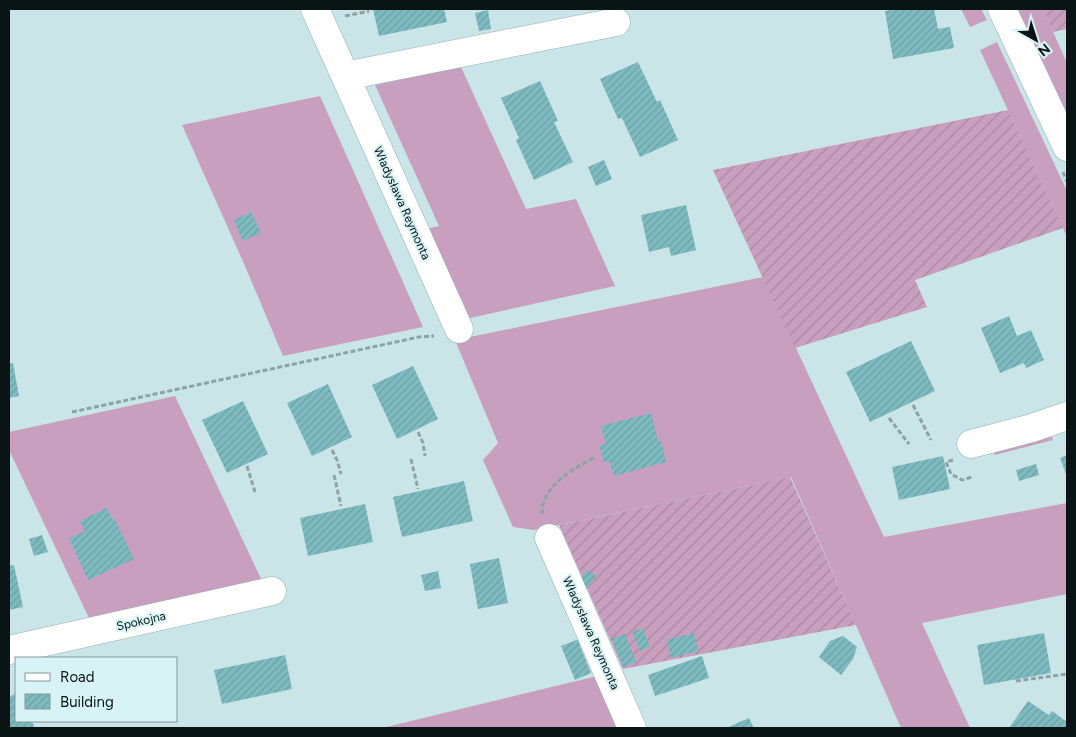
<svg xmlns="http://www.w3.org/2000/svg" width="1076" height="737" viewBox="0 0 1076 737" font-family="Figtree,sans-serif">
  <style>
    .grass { fill: #c89fbe }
    .garden { fill: url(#garden-furrows) }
    .building { fill: url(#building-hatch) }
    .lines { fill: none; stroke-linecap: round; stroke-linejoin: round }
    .minor-casing { stroke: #94aeb1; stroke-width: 29 }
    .path { stroke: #8da2a5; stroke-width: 3; stroke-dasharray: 5 2.5; stroke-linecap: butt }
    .minor { stroke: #fff; stroke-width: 28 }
    .labels { text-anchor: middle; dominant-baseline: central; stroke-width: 4; stroke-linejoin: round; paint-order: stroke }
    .street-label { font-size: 12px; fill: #0a1415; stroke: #d7f3f5 }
  </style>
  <defs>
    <pattern id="garden-furrows" width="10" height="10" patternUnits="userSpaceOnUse" patternTransform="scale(1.25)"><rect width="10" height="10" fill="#c89fbe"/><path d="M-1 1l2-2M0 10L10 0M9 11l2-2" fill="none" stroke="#aa88a2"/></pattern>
    <pattern id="building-hatch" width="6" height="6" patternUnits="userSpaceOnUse" patternTransform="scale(1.25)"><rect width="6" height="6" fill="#7dbbc0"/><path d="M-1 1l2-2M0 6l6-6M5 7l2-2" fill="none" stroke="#6ba0a4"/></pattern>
  </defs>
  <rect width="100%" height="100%" fill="#cae5e8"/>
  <path class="grass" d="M961 9H981L987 20 970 27Z
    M1013 9H1043L1067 63V123Z
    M997 42 1067 191V237L980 50Z
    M461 67 526 209 576 199 615 286 461 320 422 230 439 226 375 85Z
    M320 96 423 327 283 356 245 266 182 125Z
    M763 277 884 537 1067 503V594L922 623 970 728H901L791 477 534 530 513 527 483 460 498 443 455 340Z
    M175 396 263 583 90 620 9 450V432Z
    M1049 431 1053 440 995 455 991 446Z
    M597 676 621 728H382Z"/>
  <path class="garden" d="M1043 9H1067V29L1053 32Z
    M1008 110 1063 228 915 280 927 307 795 348 713 170Z
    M790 477 856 625 623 669 559 525Z"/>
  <path class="building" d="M373 9H444L447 22 379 36Z
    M896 9H934L938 29 950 27 954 48 893 59 885 11Z
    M488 10 491 29 479 31 475 13Z
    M638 62 657 102 660 100 678 140 640 157 622 118 618 119 600 79Z
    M540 81 558 121 554 122 573 162 534 180 516 140 519 138 501 98Z
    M604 160 612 179 596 186 588 167Z
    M686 205 696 250 671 256 669 247 649 252 641 215Z
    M251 212 261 233 243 241 234 220Z
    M1009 316 1017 336 1031 330 1044 360 1026 368 1024 363 1000 373 981 328Z
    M911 341 935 391 870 422 846 372Z
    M13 363 19 396 9 398V364Z
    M413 366 438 419 397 439 372 385Z
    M328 384 352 437 312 456 287 403Z
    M243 401 268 454 227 473 202 420Z
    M651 413 658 441H661L666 462 614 476 609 461 604 462 599 445 606 444 601 426Z
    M1067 455V477L1060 458Z
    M943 456 950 489 899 500 892 467Z
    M1036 464 1039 475 1019 481 1016 470Z
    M464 481 473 521 402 537 393 497Z
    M365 504 373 542 308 556 300 518Z
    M107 508 112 519 114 518 134 559 88 580 69 538 85 531 80 521Z
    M42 535 48 552 34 556 29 539Z
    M499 558 508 603 478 609 470 564Z
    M14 565 23 607 9 610V566Z
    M587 570 596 576 584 592 575 586Z
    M438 571 441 588 425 591 421 575Z
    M642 628 650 647 640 651 632 632Z
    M694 633 698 651 671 658 667 640Z
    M1044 633 1051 673 984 685 977 645Z
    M625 634 636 662 623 667 612 639Z
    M843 636 857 647 853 659 841 675 819 657 830 641Z
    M579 639 581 645 580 646 591 673 575 680 561 646Z
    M285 655 292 689 222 704 214 670Z
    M702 656 709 678 655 696 648 675Z
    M16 693V721H32L34 727 9 728V697Z
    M1028 701 1049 715 1052 711 1067 722V728H1009Z
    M749 718 754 728H726Z"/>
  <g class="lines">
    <defs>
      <path id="minor" d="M315 9 459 329
        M1002 9 1067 147
        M345 76 616 22
        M971 444 1032 428 1067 416
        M549 538 632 728
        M9 650 272 591"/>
    </defs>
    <use href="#minor" class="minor-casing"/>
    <path class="path" d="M345 16 369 11
      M1063 172 1067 182
      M913 405 931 440
      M72 412 419 337 434 336
      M889 418 909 444
      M418 432 423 443 425 456
      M332 450 337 460 341 474
      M411 459 418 489
      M953 460 946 462 951 474 962 480 972 477
      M247 466 255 492
      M334 475 341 506
      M542 514C542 485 572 470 595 457
      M1016 681 1067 674"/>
    <use href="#minor" class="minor"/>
  </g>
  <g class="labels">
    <g class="street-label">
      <text transform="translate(402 203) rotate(66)">Władysława Reymonta</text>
      <text transform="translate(141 621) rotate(-13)">Spokojna</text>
      <text transform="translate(591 633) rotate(66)">Władysława Reymonta</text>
    </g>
  </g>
  <rect width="1076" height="737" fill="none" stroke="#0a1415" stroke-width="20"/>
  <rect x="15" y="657" width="162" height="65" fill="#d7f3f5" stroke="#859a9b"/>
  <rect x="25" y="673" width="25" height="8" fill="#ffffff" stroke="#859a9b"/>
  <text x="60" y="682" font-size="15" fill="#0a1415">Road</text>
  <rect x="25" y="694" width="25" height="15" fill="url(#building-hatch)" stroke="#859a9b"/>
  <text x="60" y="707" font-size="15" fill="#0a1415">Building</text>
  <g transform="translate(1036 40) rotate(141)" stroke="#d7f3f5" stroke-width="4" paint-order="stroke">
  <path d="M0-4L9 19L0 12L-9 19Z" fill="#0a1415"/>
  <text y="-8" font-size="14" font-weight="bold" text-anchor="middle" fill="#0a1415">N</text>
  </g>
</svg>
